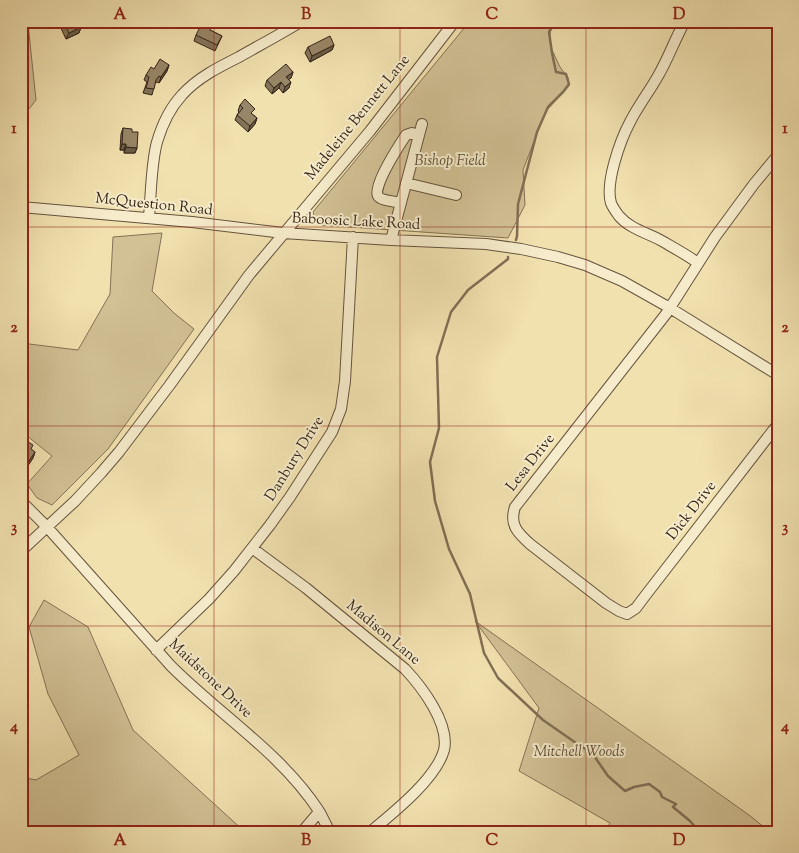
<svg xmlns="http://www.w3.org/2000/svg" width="799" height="853" viewBox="0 0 799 853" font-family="'Sorts Mill Goudy',serif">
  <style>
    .green { fill: #d1c195; stroke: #847256 }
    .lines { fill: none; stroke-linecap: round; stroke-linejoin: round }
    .stream { stroke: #806f54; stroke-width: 2.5 }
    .minor-casing { stroke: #65533e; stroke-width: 12 }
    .minor { stroke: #f6eccb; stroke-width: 10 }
    .wall { fill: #827359; stroke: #362418 }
    .shaded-wall { fill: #6a5e48; stroke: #362418 }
    .building { fill: #978667; stroke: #362418 }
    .grid { fill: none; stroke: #8f2418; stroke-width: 1; stroke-opacity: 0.55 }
    .labels { text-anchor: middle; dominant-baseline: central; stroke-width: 4; stroke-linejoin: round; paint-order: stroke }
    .street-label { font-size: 15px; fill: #362418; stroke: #f6eccb }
    .park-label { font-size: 15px; font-style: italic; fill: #5d4b37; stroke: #f6eccb }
    .neatline { fill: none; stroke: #8f2418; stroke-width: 2 }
    .grid-label { font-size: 16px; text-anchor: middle; font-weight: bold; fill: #8f2418 }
  </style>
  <rect width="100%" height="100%" fill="#f1e1af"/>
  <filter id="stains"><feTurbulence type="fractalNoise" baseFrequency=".004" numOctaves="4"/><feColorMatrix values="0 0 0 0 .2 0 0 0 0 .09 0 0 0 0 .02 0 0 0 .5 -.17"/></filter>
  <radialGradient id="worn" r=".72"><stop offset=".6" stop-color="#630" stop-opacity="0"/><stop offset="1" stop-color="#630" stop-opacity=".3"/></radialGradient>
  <path class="green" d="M21 21H24L28 24 36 100 21 119Z
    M470 21H553V23L550 33 551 48 560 67 568 78 569 86 546 111 538 131 523 170 525 205 508 238 321 225 315 220 313 212Z
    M162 233 152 291 174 313 194 329 108 449 52 505 37 498 27 484 52 456 21 431V343L78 350 110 294 113 237Z
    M44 600 88 627 133 730 245 832H58L52 830 40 832H21V777L36 780 79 755 48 694 29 627Z
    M475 621 749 815 770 832H605L610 823 519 771 539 708Z"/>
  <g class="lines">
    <path class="stream" d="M516 240 517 236 518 204 537 132 548 107 563 92 569 84 566 74 556 72 552 53 549 32 556 21
      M508 257V259L468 290 451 312 437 357 439 428 430 462 435 501 449 549 470 594 484 653 498 678 543 720 576 743 592 753 608 776 625 791 634 787 649 784 660 792 662 797 676 804 673 807 690 821 697 829 702 832"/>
    <defs>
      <path id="minor" d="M685 21C675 39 668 59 658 76 649 92 638 106 630 122 620 141 605 183 611 203 613 208 616 212 619 216 630 229 648 233 662 241 674 248 687 255 698 263
        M778 155 754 184 715 237 666 314 515 507C509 525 518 533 530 544L606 603 619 611 627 614 636 608 645 596 778 424
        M406 183 456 195
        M400 203C395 201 381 201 378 196 372 187 400 144 406 135L412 133 419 135
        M21 207 192 222 283 233 391 240 486 244 521 249 558 257 585 265 622 281 670 308 778 375
        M149 218C151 195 151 164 157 142 162 125 170 108 182 95 197 78 219 67 239 57 260 45 281 34 302 21
        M391 240 422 124
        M21 501 47 527 171 666C220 715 281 753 319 811 323 818 326 825 330 832
        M252 548 306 588 405 669C422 687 450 724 444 750 436 779 393 813 370 832
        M21 551 75 501 101 473 119 452 169 386 249 275 370 131 455 21
        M156 650 209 599 234 571 270 525 290 497 332 432 341 409 345 381 353 237
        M302 832 319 812"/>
    </defs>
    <use href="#minor" class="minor-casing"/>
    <use href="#minor" class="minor"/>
  </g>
  <path class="wall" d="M60 21H88L80 26 81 27 79 33 66 39 59 24Z
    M351 21H361L356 26Z
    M210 30 222 36 215 51 194 41 196 35Z
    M334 45 332 50 310 62 305 53 308 47Z
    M169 65 167 71 159 83 157 82 155 83 152 95 143 93 147 82 144 80 146 75 154 69Z
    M293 72 291 78 288 79 289 88 283 93 279 88 272 94 265 86 267 80Z
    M240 105 257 118 255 124 248 132 235 120 237 115 239 112 238 111Z
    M123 128 132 132 137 148 135 153H124V150H120L121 134Z
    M21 443 35 452 33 458 27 467 21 465Z"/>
  <path class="shaded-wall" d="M80 21H88L76 28 78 22Z
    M358 21H361L356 26Z
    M81 27 79 33 66 39 69 33Z
    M334 45 332 50 310 62 312 56Z
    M169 65 167 71 159 83 161 77Z
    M293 72 291 78 284 83 286 77Z
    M281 82 279 88 272 94 274 88Z
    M291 82 289 88 283 93 285 87Z
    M257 118 255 124 248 132 250 126Z
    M122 144H126L124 150H120Z
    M126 147 137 148 135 153H124Z
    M35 452 33 458 27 467 29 461Z"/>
  <path class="building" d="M63 21H80L78 22 81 27 69 33Z
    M202 23 211 27 210 30 222 36 217 45 196 35Z
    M330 36 334 45 312 56 308 47Z
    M160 59 169 65 161 77 159 76 156 80 154 89 146 88 149 77 146 75 151 67 154 69Z
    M286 64 293 72 286 77 291 82 285 87 281 82 274 88 267 80Z
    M245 99 255 109 251 113 257 118 250 126 237 115 243 108 240 105Z
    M123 128 132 129V132H138L137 148 126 147V144H122Z
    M25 440 33 445 31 449 35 452 29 461 21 458V443L23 444Z"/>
  <path class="grid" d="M214 21V832M400 21V832M586 21V832M21 227H778M21 426H778M21 626H778"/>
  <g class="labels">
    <g class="street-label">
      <text transform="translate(358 118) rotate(-51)">Madeleine Bennett Lane</text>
      <text transform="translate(154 205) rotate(6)">McQuestion Road</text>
      <text transform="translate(356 222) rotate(3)">Baboosic Lake Road</text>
      <text transform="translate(295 459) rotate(-58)">Danbury Drive</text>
      <text transform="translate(531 463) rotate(-52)">Lesa Drive</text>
      <text transform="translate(692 511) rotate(-52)">Dick Drive</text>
      <text transform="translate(383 633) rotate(40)">Madison Lane</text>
      <text transform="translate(210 679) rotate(43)">Maidstone Drive</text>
    </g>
    <g class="park-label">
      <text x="450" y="161">Bishop Field</text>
      <text x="579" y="752">Mitchell Woods</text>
    </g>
  </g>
  <rect width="799" height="853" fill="none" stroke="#f1e1af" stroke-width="55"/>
  <rect x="28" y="28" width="744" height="798" class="neatline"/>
  <g class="grid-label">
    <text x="120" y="19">A</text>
    <text x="306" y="19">B</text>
    <text x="492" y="19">C</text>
    <text x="679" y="19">D</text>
    <text x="14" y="133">1</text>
    <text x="785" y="133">1</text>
    <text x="14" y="332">2</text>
    <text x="785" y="332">2</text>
    <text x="14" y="532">3</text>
    <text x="785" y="532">3</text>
    <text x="14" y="731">4</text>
    <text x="785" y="731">4</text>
    <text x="120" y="845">A</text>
    <text x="306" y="845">B</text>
    <text x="492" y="845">C</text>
    <text x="679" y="845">D</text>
  </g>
  <rect width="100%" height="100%" filter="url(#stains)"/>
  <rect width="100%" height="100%" fill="url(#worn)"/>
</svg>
